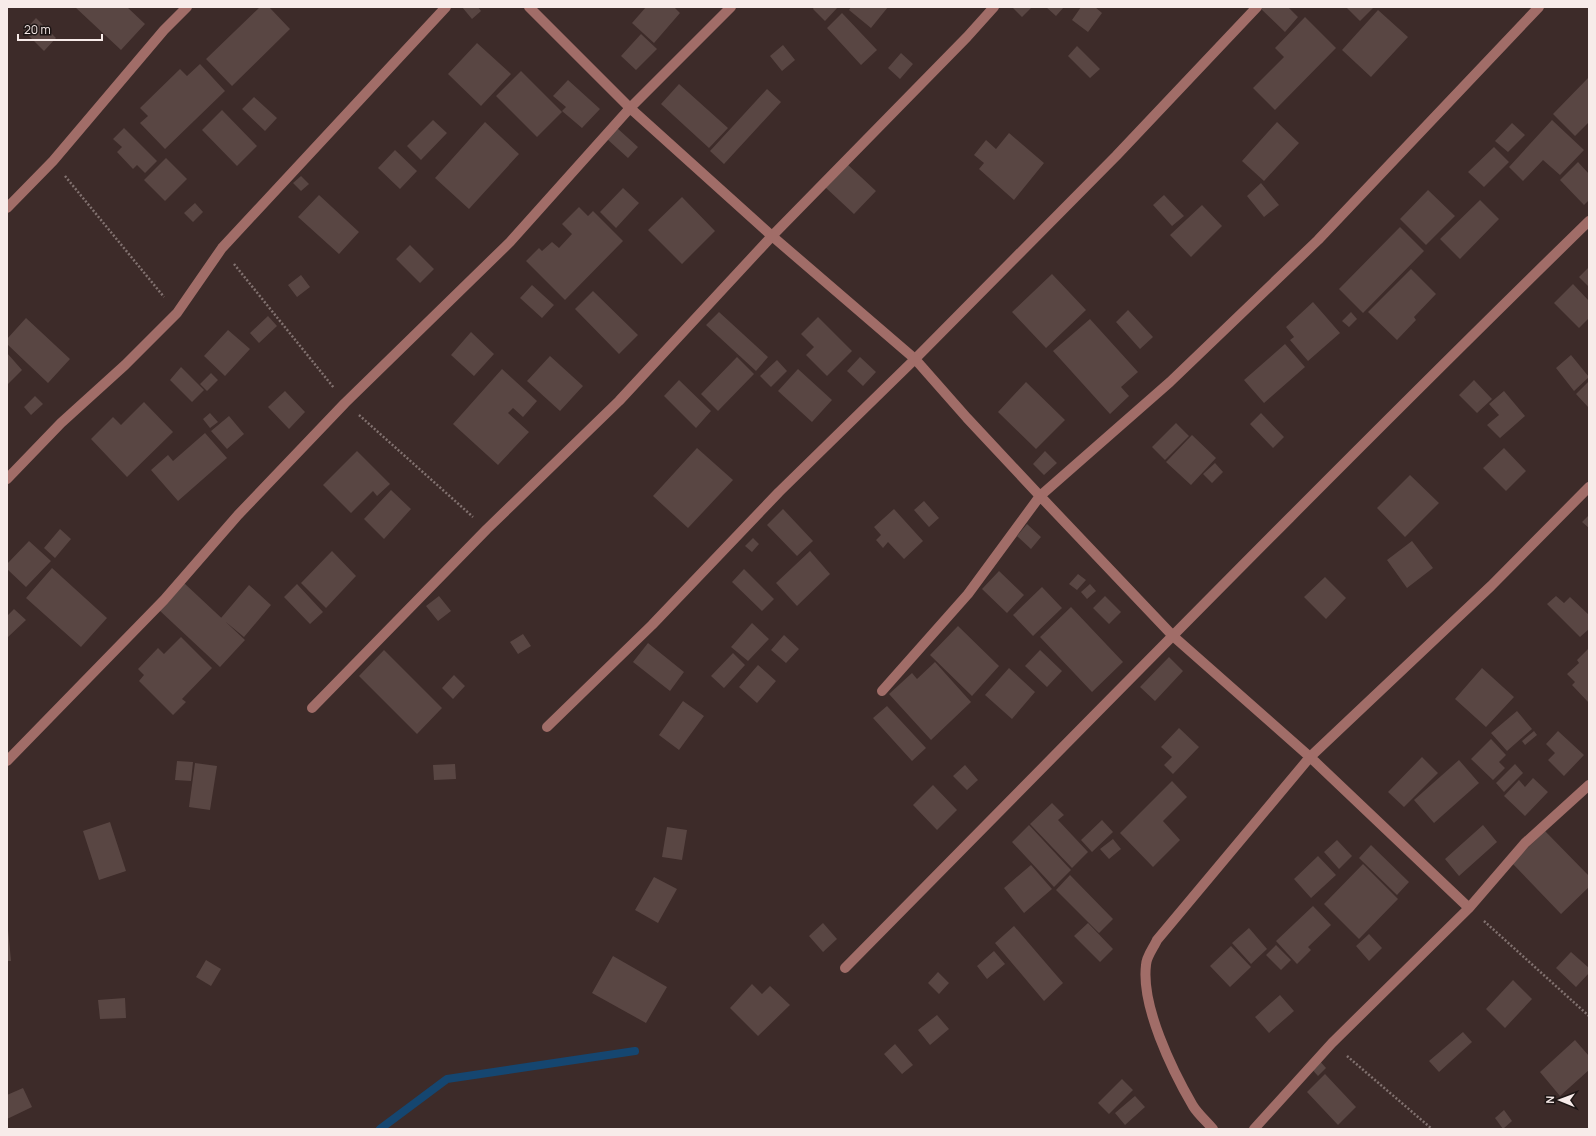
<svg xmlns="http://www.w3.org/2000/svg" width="1596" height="1136" viewBox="0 0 1596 1136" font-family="Manrope,sans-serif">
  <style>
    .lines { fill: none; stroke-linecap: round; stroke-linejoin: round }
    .stream { stroke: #154670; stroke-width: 8 }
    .building { fill: #594643 }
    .path { stroke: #827270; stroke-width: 2.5; stroke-dasharray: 2 2; stroke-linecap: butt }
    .minor { stroke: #a16d68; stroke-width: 10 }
  </style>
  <rect width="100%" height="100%" fill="#3d2b29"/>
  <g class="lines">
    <path class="stream" d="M380 1129 447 1079 635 1051"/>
  </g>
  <path class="building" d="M75 7H127L145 24 121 50Z
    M260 7H269L290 29 232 86 206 59Z
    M462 7H478L481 11 472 19Z
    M646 7H674L680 13 654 43 632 23Z
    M814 7H838L825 21 813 9Z
    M851 7H888L871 28 849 10Z
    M1012 7H1032L1022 17Z
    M1046 7H1064L1056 16Z
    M1081 7H1095L1102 13 1088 32 1072 20Z
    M1259 7H1288L1298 17 1285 32Z
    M1346 7H1374L1360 21Z
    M1378 10 1408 37 1371 77 1342 50Z
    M842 13 877 50 861 65 827 28Z
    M1305 17 1336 48 1275 110 1253 88 1284 57 1275 48Z
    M36 18 56 38 44 51 24 31Z
    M641 34 657 49 636 70 621 56Z
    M477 43 511 74 481 106 448 74Z
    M783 45 795 60 782 71 770 56Z
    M1077 46 1100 69 1090 78 1068 56Z
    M901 53 913 64 900 79 888 68Z
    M200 64 225 91 165 149 140 123 148 116 140 108 180 69 187 76Z
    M521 71 562 112 537 137 496 96Z
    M1589 77V122L1575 136 1553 114Z
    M568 80 600 109 582 128 562 111 566 107 553 96Z
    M679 84 728 128 709 148 661 104Z
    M767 89 781 102 724 164 710 151Z
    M254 97 277 118 265 131 242 109Z
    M222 110 257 146 237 166 202 130Z
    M433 120 447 133 421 160 407 146Z
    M1552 120 1584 150 1560 175 1543 160 1523 181 1509 167Z
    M485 122 519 154 469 209 435 178Z
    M1277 122 1299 143 1264 181 1242 161Z
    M1512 123 1525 135 1508 152 1495 141Z
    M124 128 157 161 145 173 137 165 133 169 117 152 122 147 113 139Z
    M617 128 638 147 628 158 607 139Z
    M1009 133 1044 163 1014 200 979 169 984 163 974 155 986 140 996 149Z
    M1494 147 1509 162 1484 187 1468 172Z
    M395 150 417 171 400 189 378 168Z
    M166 158 187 179 165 201 144 180Z
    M1578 162 1589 174V200L1584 205 1560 180Z
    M846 163 876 191 854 214 825 187Z
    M301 176 309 184 301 191 293 183Z
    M1261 183 1279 205 1264 217 1247 196Z
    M623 188 639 203 616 228 600 212Z
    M1428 190 1455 216 1426 245 1400 219Z
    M319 195 359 232 339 254 298 217Z
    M1164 195 1184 216 1172 226 1153 205Z
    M682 197 715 231 682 264 648 230Z
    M1480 200 1499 219 1460 259 1440 239Z
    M195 203 203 212 193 222 184 213Z
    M1202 205 1222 226 1191 257 1170 235Z
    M579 207 588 216 593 211 623 241 565 300 526 261 539 248 542 251 552 242 559 248 572 234 562 224Z
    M1400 227 1424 251 1363 313 1339 289Z
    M410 245 434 269 420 283 396 259Z
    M1589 267V287L1579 277Z
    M1411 269 1436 294 1414 317 1416 320 1397 340 1368 312Z
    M1052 274 1086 310 1046 348 1012 312Z
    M301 275 310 287 297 297 288 285Z
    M1573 284 1589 301V318L1579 328 1554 303Z
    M532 285 554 305 542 318 520 298Z
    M593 291 638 335 619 354 575 309Z
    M1313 302 1340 333 1308 361 1290 340 1294 337 1286 327Z
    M1128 310 1153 337 1140 349 1116 322Z
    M719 312 768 357 756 371 706 325Z
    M1351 312 1357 319 1349 327 1342 321Z
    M268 316 277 326 259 343 250 333Z
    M818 317 852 351 827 376 806 355 814 347 801 334Z
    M26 318 70 359 48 383 7 344V339Z
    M1090 319 1138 372 1121 387 1129 396 1110 414 1053 351Z
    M228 330 250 349 225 376 204 356Z
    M471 332 494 354 474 376 451 355Z
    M1285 344 1305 367 1264 403 1244 380Z
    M7 353 22 370 7 385Z
    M1571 355 1589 377 1574 391 1556 368Z
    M550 356 583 386 560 411 527 381Z
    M737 357 754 374 718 411 701 394Z
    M860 357 876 372 863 386 847 371Z
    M777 360 787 371 771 387 760 376Z
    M181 367 204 390 192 402 170 380Z
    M502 369 537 401 523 417 513 408 508 413 529 432 498 465 453 424Z
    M798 369 832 400 812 422 778 391Z
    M211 373 218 380 207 391 200 384Z
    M679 380 711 411 696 428 664 396Z
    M1474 380 1492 399 1477 413 1459 395Z
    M1589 381V408L1576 394Z
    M1026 382 1065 420 1036 449 998 412Z
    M285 391 305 412 289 429 268 407Z
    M1504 391 1525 416 1500 438 1487 425 1499 415 1489 404Z
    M35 396 43 404 31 415 24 407Z
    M144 402 173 432 127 477 91 439 113 417 121 425Z
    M210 413 218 422 210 428 203 419Z
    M1261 413 1284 437 1273 448 1250 424Z
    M229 416 244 434 227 449 211 431Z
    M1176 423 1189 436 1165 460 1152 447Z
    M205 433 227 458 178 501 151 470 168 455 173 461Z
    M1192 435 1216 458 1191 485 1166 462Z
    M697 448 733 480 688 528 653 496Z
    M1504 448 1526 471 1506 491 1483 468Z
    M357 451 390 484 377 496 373 491 351 513 323 485Z
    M1045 451 1057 463 1044 475 1033 464Z
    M1215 463 1223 472 1212 483 1203 474Z
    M1410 475 1439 503 1405 537 1377 508Z
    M391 490 411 509 384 539 364 519Z
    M924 501 939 518 929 527 914 510Z
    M783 509 813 541 797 556 767 525Z
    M894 509 923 541 904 559 888 542 883 548 876 540 881 535 874 527Z
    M1589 515V528L1582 522Z
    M1027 524 1041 537 1031 549 1017 536Z
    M60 529 71 539 55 558 44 548Z
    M753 538 759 544 752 552 745 546Z
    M29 541 51 561 26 587 7 569V564Z
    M1412 541 1433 568 1407 588 1387 560Z
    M332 551 356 576 326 608 301 583Z
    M810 551 830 574 797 606 776 583Z
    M52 568 107 618 81 647 26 598Z
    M744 569 774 599 762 611 732 582Z
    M999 571 1024 595 1007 613 982 589Z
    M1078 574 1086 580 1077 590 1069 584Z
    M1325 577 1346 598 1326 619 1304 597Z
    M184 583 245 640 220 667 159 610Z
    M297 584 323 612 310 624 284 597Z
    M1090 584 1096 591 1087 599 1081 592Z
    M249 585 271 605 244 637 221 618Z
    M1042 587 1062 608 1033 636 1013 615Z
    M439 596 451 611 438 621 426 606Z
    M1105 596 1121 612 1109 624 1093 608Z
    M1556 596 1564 603 1570 597 1589 615V629L1580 637 1547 604Z
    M1071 607 1123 662 1092 692 1040 637Z
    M14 609 26 620 8 637 7 636V616Z
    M752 623 769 639 748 661 731 647Z
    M958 626 999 666 972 696 930 655Z
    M523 634 531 646 518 654 510 642Z
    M784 635 799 649 786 663 771 650Z
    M181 637 212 668 182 699 186 702 173 715 139 681 144 675 138 669 158 648 164 654Z
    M648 643 684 672 670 691 633 662Z
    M1589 648V703L1572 685 1575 682 1567 674 1579 663 1577 660Z
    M384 650 442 708 417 734 359 676Z
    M1040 650 1062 671 1047 687 1025 666Z
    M733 653 745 665 724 688 711 676Z
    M1169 657 1183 671 1155 701 1140 687Z
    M935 662 971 702 931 740 889 694 912 673 917 679Z
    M758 665 776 681 757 703 739 687Z
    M1009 668 1035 692 1012 719 985 695Z
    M1482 668 1514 697 1486 727 1455 699Z
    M454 675 465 686 453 699 442 688Z
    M683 701 704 716 679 750 659 735Z
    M887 706 926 748 912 761 873 718Z
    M1517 711 1532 729 1507 751 1491 733Z
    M1179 728 1199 747 1173 774 1164 765 1172 757 1161 747Z
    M1534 731 1537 735 1525 745 1522 741Z
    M1558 731 1584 755 1564 776 1548 760 1555 753 1546 744Z
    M1491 739 1506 755 1499 762 1505 768 1493 780 1471 759Z
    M1422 757 1438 773 1404 807 1388 792Z
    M1459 760 1479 783 1434 823 1414 800Z
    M177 761 193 762 191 781 175 780Z
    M195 763 217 766 210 810 189 807Z
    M455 764 456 779 434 780 433 765Z
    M1515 764 1523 773 1504 792 1496 783Z
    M965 765 978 780 967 790 953 776Z
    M1533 778 1548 792 1525 816 1504 796 1519 780 1525 787Z
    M1172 781 1187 797 1163 821 1180 840 1153 867 1120 833Z
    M933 785 957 810 937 830 913 805Z
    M1052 803 1064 815 1058 820 1088 852 1072 868 1030 824Z
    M1102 820 1113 832 1092 852 1081 840Z
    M110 822 126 871 99 880 83 831Z
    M1029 825 1071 870 1054 887 1012 842Z
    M1483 825 1497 842 1459 876 1445 859Z
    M667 827 687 830 682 860 662 857Z
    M1545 831 1589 876V887L1561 914 1512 863Z
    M1113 839 1121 849 1109 859 1100 849Z
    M1337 840 1352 856 1339 869 1324 852Z
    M1371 845 1409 882 1397 895 1359 858Z
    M1318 856 1336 875 1311 898 1294 879Z
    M1363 864 1398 899 1359 939 1324 904Z
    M1031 865 1052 889 1024 913 1004 888Z
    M1070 875 1113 919 1099 933 1056 890Z
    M654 877 677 889 658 923 635 910Z
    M1313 906 1331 925 1308 947 1311 950 1297 964 1276 941Z
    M823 923 837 939 823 952 809 936Z
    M1088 923 1113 949 1100 962 1074 936Z
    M1014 926 1063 983 1044 1001 995 943Z
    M1249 928 1267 949 1251 964 1232 943Z
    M7 929H8L11 961H7Z
    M1369 934 1382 948 1369 961 1356 946Z
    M1276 945 1291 960 1281 970 1266 955Z
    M1231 946 1251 967 1230 987 1210 966Z
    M994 951 1005 964 987 979 977 966Z
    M1571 952 1589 968V973L1576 987 1556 968Z
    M613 956 667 987 646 1023 592 993Z
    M206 960 221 969 211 986 196 977Z
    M938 972 949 983 939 994 928 983Z
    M1513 980 1532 999 1505 1028 1486 1009Z
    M752 984 762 994 770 986 790 1005 758 1036 730 1008Z
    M1280 995 1294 1011 1269 1033 1255 1017Z
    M125 998 126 1018 100 1019 98 1000Z
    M937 1015 949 1029 930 1045 918 1030Z
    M1463 1032 1472 1042 1439 1072 1429 1061Z
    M1575 1040 1589 1056V1070L1560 1096 1540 1072Z
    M895 1044 913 1065 902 1074 884 1054Z
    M1318 1059 1326 1068 1318 1076 1310 1067Z
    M1325 1074 1356 1107 1338 1125 1307 1092Z
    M1122 1079 1133 1090 1109 1114 1098 1103Z
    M23 1088 32 1107 7 1119V1095Z
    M1135 1096 1145 1107 1125 1125 1115 1113Z
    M1504 1110 1512 1121 1503 1129 1495 1118Z"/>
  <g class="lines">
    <path class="path" d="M65 176 164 297
      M234 264 334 388
      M359 415 473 517
      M1484 921 1589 1016
      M1347 1056 1432 1129"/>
    <path class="minor" d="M529 7 630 108 772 236 915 359 967 418 1040 496 1173 636 1310 757 1469 908
      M7 208 53 161 164 30 187 7
      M7 479 61 423 125 365 177 313 222 248 446 7
      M882 691 968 594 1040 496 1170 382 1318 240 1539 7
      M312 708 487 529 619 401 772 236 967 37 994 7
      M547 727 652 625 779 492 915 359 1116 156 1257 7
      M7 761 164 600 238 515 345 403 510 242 630 108 731 7
      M845 968C1092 718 1338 466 1589 221
      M1213 1129C1206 1121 1198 1114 1193 1106 1172 1070 1141 1006 1146 965 1146 957 1154 947 1157 940L1310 757 1491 586 1589 487
      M1254 1129 1332 1043 1469 908 1525 843 1589 785"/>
  </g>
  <rect width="1596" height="1136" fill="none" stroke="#f7ebe9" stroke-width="16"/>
  <g transform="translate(1560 1100) rotate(271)" stroke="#1e1615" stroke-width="3" paint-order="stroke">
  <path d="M0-3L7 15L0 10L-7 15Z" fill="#f7ebe9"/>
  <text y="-6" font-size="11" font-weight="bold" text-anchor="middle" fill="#f7ebe9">N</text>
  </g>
  <path d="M18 34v6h84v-6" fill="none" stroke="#f7ebe9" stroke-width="2"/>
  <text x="24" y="34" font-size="12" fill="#f7ebe9" stroke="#1e1615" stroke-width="3" paint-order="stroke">20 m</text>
</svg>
